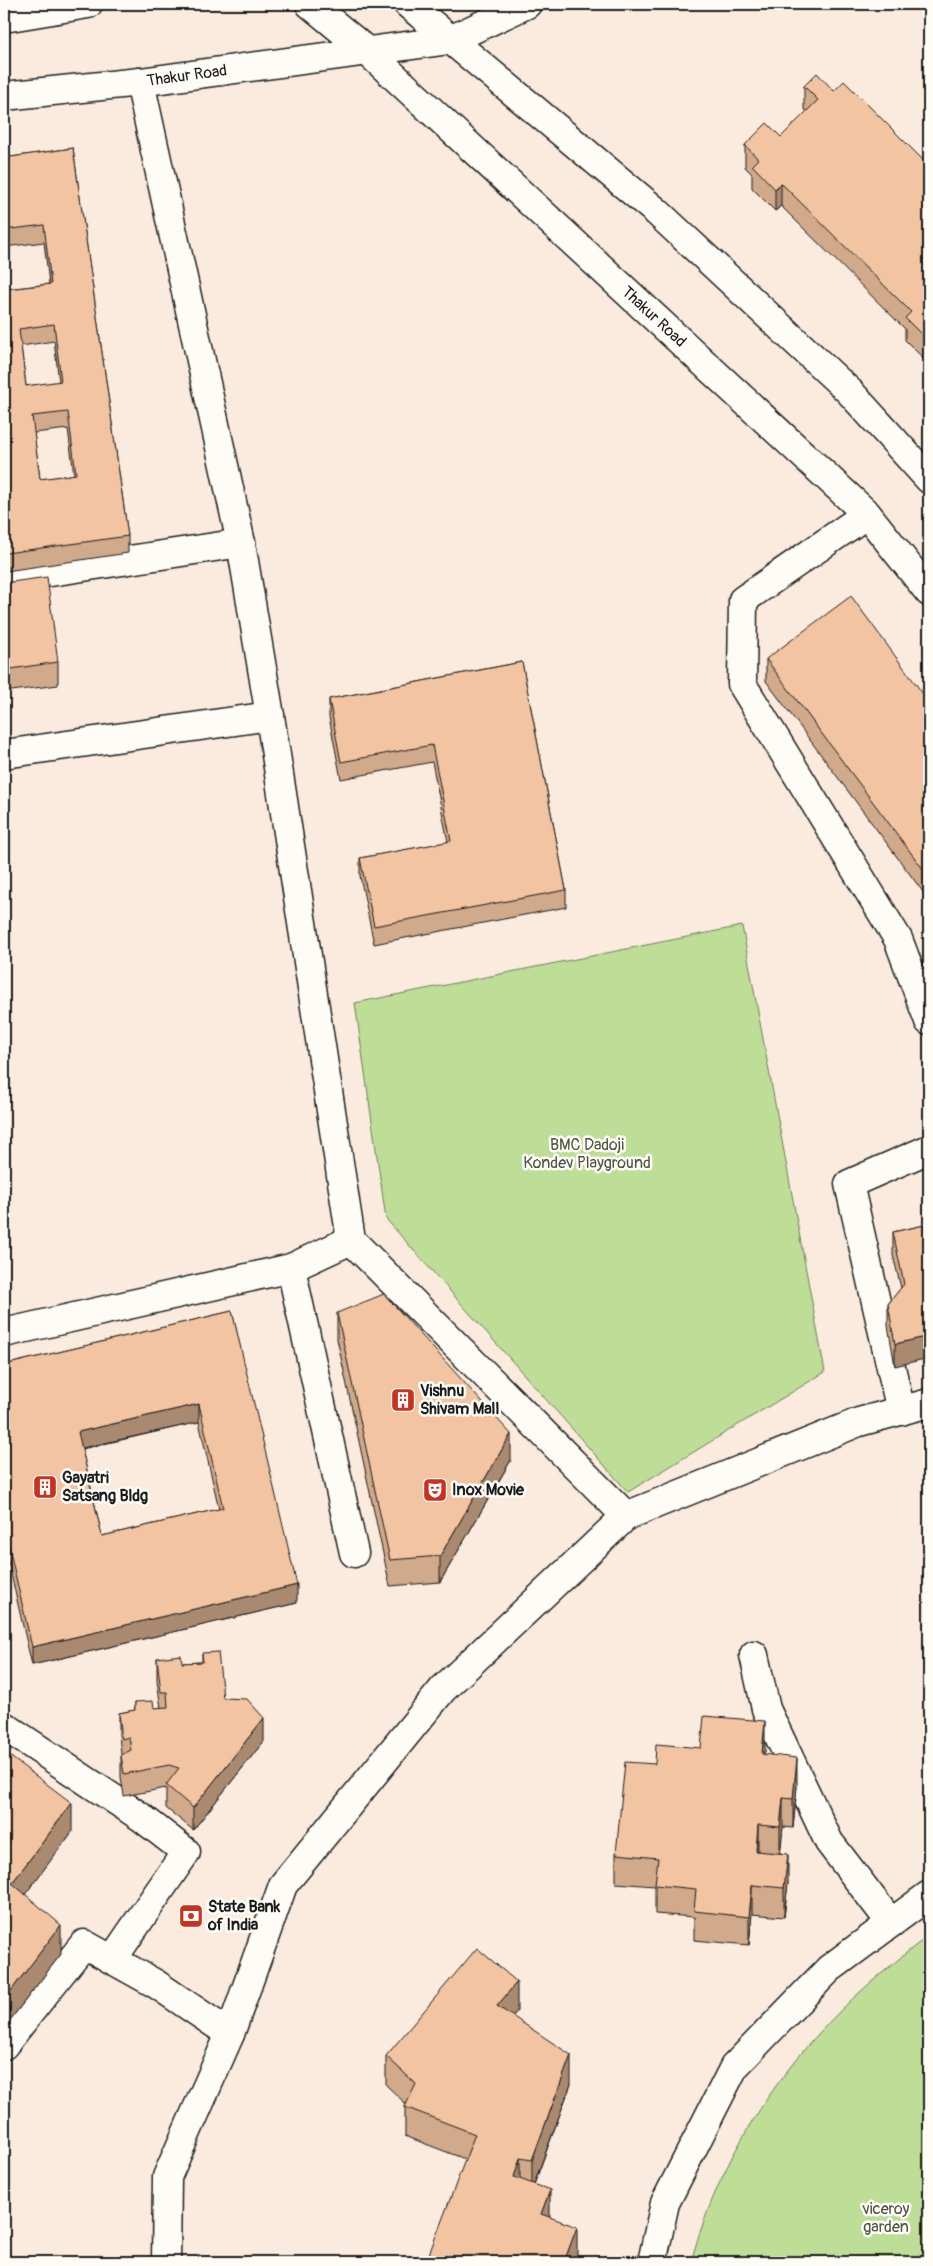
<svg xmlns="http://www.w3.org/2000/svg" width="933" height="2266" viewBox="0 0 933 2266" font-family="Pangolin,sans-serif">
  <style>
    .green { fill: #bede97; stroke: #6d7d5a }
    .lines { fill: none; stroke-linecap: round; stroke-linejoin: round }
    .minor-casing { stroke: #1c1c1c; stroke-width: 31 }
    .minor { stroke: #fdfcf7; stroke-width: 28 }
    .wall { fill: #d1a98b; stroke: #1c1c1c; fill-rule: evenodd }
    .shaded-wall { fill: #aa8971; stroke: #1c1c1c }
    .building { fill: #f3c4a2; stroke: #1c1c1c; fill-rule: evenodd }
    .labels { text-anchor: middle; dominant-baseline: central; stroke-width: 5; stroke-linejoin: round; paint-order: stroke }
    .street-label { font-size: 16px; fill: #1c1c1c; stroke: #fdfcf7 }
    .park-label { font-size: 16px; fill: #4d5641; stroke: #fdfcf7 }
    .poi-label { font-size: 16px; font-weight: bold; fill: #1c1c1c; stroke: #fdfcf7; text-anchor: start }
  </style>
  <rect width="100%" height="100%" fill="#faebde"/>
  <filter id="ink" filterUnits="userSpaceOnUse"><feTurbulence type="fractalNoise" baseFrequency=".02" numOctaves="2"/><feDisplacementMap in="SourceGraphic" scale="10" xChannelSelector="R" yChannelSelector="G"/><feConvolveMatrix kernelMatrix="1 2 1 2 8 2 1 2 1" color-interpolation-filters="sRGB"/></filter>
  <g filter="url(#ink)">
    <path class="green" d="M742 926 825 1372 628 1492 386 1219 355 1003Z
      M929 1936V2262H691C722 2147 795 2043 887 1969 901 1957 914 1946 929 1936Z"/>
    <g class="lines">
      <defs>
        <g id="minor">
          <path id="s1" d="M310 4 368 52 867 514 929 592"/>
          <path d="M408 4 657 212 850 392 929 479"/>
          <path d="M4 18 88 4"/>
          <path id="s2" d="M4 96 140 82 450 40 527 4"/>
          <path d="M867 514 743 600 742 684 898 939 929 1021"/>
          <path d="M4 579 241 543"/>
          <path d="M4 754 270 716"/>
          <path d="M351 1240 626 1516"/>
          <path d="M291 1268 354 1553"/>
          <path d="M4 1333 291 1268 351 1240 270 716 241 543 140 82"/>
          <path d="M901 1411 849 1184 929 1149"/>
          <path d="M754 1655 766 1709 829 1842 891 1923"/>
          <path d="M4 1726 141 1817 186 1852 112 1960"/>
          <path d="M4 2045 84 1944 156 1984 230 2034"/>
          <path d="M166 2262 167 2177 230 2034 283 1885 443 1689 626 1516 859 1422 929 1403"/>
          <path d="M652 2262 665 2203 734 2067 829 1969 929 1895"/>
        </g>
      </defs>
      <use href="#minor" class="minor-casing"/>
      <use href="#minor" class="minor"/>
    </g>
    <path class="wall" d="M804 86 834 91 929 166V364L905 340V329L781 206 775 211 752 188V174L745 167V145L781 137 807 112 804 109Z
      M73 148 128 536V553L6 571 4 556V260L7 289 49 284 44 242 4 247V158ZM54 341 59 382 26 386 21 346ZM68 429 74 475 40 479 34 433Z
      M4 583 58 662V685L4 692Z
      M766 659 929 702V900L766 681Z
      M522 662 566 890V907L374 944 360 876V858L448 842 432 762 341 779 329 717V699Z
      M929 1224 895 1366 888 1326V1304L901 1288 893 1255V1232Z
      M232 1311 297 1603 32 1665 4 1544V1365ZM199 1422 219 1509 102 1536 82 1449Z
      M337 1313 511 1460 440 1582 390 1586 337 1339Z
      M202 1653 223 1698 264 1741 193 1830 166 1808V1788L124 1796 121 1777V1754L119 1735V1713L135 1710V1702L154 1708H161L157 1681V1658L182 1663 202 1662Z
      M701 1748 765 1750 764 1754 797 1786 793 1828 783 1827 780 1853 788 1883 784 1917 752 1914 749 1945 694 1940V1917L655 1914V1886L616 1883V1854Z
      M4 1752 72 1832 25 1894 61 1954 7 2024 4 2022Z
      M517 2011 512 2017 571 2084 534 2185 550 2217 577 2256 465 2159 405 2136V2107L406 2104 386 2085V2056Z"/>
    <path class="shaded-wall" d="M781 183V206L775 211V189Z
      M929 1336V1358L895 1366V1344Z
      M199 1404V1422L78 1449V1432Z
      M511 1434V1460L440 1582V1556Z
      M297 1585V1603L32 1665V1647Z
      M264 1718V1741L193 1830V1808Z
      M765 1721V1750L762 1783V1754Z
      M797 1758V1786L793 1828V1799Z
      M783 1798V1827L780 1856V1827Z
      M72 1803V1832L12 1912V1883Z
      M758 1825V1854L756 1851Z
      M788 1854V1883L784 1917V1888Z
      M752 1885V1914L749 1945V1917Z
      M61 1925V1954L7 2024V1996Z
      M517 1982V2011L497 2035V2006Z
      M571 2055V2084L532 2189V2160Z
      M520 2158V2187L514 2177Z
      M550 2190V2219L541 2214Z
      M577 2227V2256L575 2262H564Z"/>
    <path class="building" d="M817 73 834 91 844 81 929 166V342L905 318 911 312 781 183 775 189 752 165 758 159 745 145 767 123 781 137 818 100 804 86Z
      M73 148 128 536 6 553 4 539V260L7 289 51 284 44 225 4 230V158ZM54 324 61 381 26 386 19 329ZM68 412 76 474 40 479 32 416Z
      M47 577 58 662 4 670V583Z
      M851 596 929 702V877L766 659Z
      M522 662 566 890 374 926 360 858 451 841 432 745 341 762 329 699Z
      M929 1224V1336L895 1344 888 1304 904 1284 893 1232Z
      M384 1294 511 1434 440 1556 390 1560 337 1313Z
      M232 1311 297 1585 32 1647 4 1526V1365ZM199 1404 223 1508 102 1536 78 1432Z
      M218 1652 223 1698 247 1699 264 1718 193 1808 166 1785 179 1768 169 1765 124 1774 121 1755 131 1750 129 1737 122 1739 119 1713 135 1710V1702L153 1701 154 1708 168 1707 167 1692H161L157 1658 181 1655 182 1663 203 1662 202 1653Z
      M704 1716 765 1721 762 1754 797 1758 793 1799 783 1798 780 1827 758 1825 756 1851 788 1854 784 1888 752 1885 749 1917 694 1911 696 1889 655 1885 658 1858 616 1854 625 1762 655 1764 656 1744 701 1748Z
      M4 1752 72 1803 12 1883 61 1925 7 1996 4 1994Z
      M477 1948 517 1982 497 2006 571 2055 532 2160 520 2158 514 2177 550 2190 541 2214 577 2227 564 2262H426L475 2134 405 2107 416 2084 386 2056Z"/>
  </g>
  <defs>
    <symbol id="building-square" viewBox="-11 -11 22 22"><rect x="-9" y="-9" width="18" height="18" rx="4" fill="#c8321e" stroke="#fdfcf7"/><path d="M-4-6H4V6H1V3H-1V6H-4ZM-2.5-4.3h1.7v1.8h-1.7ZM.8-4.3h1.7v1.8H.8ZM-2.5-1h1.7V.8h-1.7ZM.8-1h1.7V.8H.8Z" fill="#fff"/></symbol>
    <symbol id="theatre-square" viewBox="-11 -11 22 22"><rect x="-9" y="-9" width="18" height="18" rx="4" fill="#c8321e" stroke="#fdfcf7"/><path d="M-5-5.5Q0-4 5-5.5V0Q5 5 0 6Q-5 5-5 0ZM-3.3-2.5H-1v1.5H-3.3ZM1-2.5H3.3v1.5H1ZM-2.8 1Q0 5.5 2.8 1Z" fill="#fff"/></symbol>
    <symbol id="bank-square" viewBox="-11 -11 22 22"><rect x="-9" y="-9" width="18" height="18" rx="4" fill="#c8321e" stroke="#fdfcf7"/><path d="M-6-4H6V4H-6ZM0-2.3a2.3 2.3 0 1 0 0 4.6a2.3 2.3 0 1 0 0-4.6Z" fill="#fff"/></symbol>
  </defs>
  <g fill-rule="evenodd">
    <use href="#building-square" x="389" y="1386" width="28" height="28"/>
    <use href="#building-square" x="31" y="1473" width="28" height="28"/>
    <use href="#theatre-square" x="421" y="1476" width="28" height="28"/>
    <use href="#bank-square" x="177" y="1902" width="28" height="28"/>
  </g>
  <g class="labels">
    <g class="street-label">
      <text stroke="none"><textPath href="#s2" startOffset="184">Thakur Road</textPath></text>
      <text stroke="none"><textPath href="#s1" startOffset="465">Thakur Road</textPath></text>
    </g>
    <g class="park-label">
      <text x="587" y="1145">BMC Dadoji<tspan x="587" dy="18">Kondev Playground</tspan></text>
      <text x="886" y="2209">viceroy<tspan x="886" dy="18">garden</tspan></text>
    </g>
    <g class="poi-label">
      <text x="420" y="1391">Vishnu<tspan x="420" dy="18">Shivam Mall</tspan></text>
      <text x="62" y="1478">Gayatri<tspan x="62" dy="18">Satsang Bldg</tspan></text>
      <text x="452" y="1490">Inox Movie</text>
      <text x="208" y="1907">State Bank<tspan x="208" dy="18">of India</tspan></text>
    </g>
  </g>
  <rect width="933" height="2266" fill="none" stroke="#fdfcf7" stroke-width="20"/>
  <rect x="10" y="10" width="913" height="2246" fill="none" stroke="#1c1c1c" stroke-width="2" filter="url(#ink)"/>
</svg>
